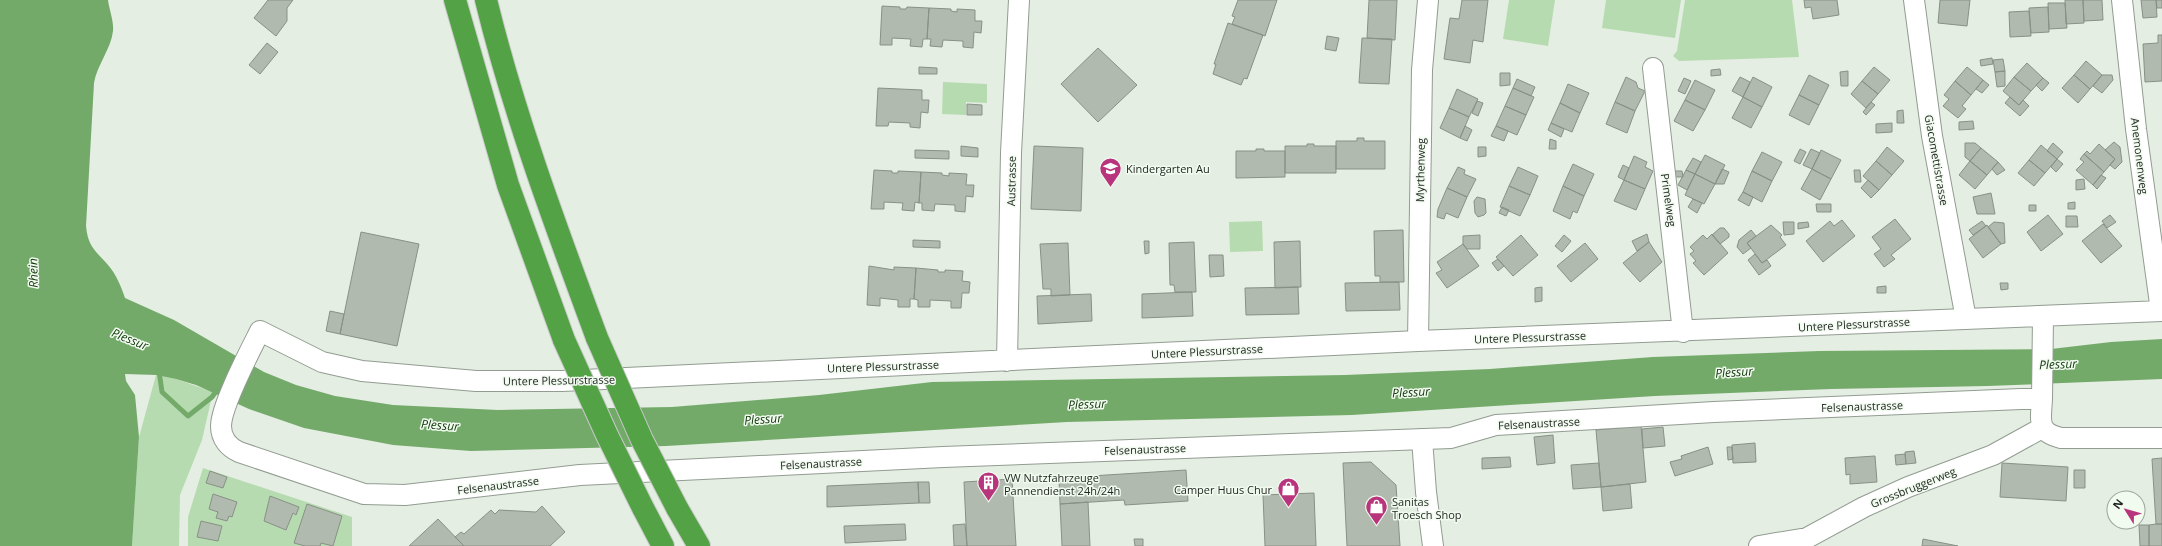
<svg xmlns="http://www.w3.org/2000/svg" width="2162" height="546" viewBox="0 0 2162 546" font-family="'Open Sans',sans-serif">
  <style>
    .green { fill: #b7dbb0 }
    .water { fill: #73aa6a }
    .lines { fill: none; stroke-linecap: round; stroke-linejoin: round }
    .stream { stroke: #73aa6a; stroke-width: 5 }
    .building { fill: #b1baaf; stroke: #889186 }
    .minor-casing { stroke: #929c91; stroke-width: 22 }
    .motorway-casing { stroke: #c9cac9; stroke-width: 24 }
    .minor { stroke: #fff; stroke-width: 20 }
    .motorway { stroke: #53a246; stroke-width: 22 }
    .motorway-bridge-casing { stroke: #c9cac9; stroke-width: 24; stroke-linecap: butt }
    .motorway-bridge { stroke: #53a246; stroke-width: 22 }
    .labels { text-anchor: middle; dominant-baseline: central; stroke-width: 3; stroke-linejoin: round; paint-order: stroke }
    .street-label { font-size: 11px; fill: #1f231f; stroke: #f1fbef }
    .poi-label { font-size: 11px; fill: #1f231f; stroke: #f1fbef; text-anchor: start }
    .water-label { font-size: 12px; font-style: italic; fill: #0f3508; stroke: #f1fbef }
  </style>
  <rect width="100%" height="100%" fill="#e4eee2"/>
  <path class="green" d="M1509 0H1555L1548 46 1503 39Z
    M1606 0H1681L1675 38 1602 28Z
    M1685 0H1792L1799 57 1679 61 1673 56 1677 51Z
    M943 82 987 84V103L966 102V115L942 114Z
    M1262 221 1263 251 1230 252 1229 222Z
    M156 375 176 379 213 392 202 440 180 495 179 546H132L139 437Z
    M203 468 352 517V546H188V517Z"/>
  <path class="water" d="M0 0H108C109 9 114 21 113 31 111 49 97 65 94 83L86 226C88 247 95 250 108 265 116 274 121 286 125 298L174 320 264 372 296 385 335 396 393 405 498 410 672 407 819 395 932 382 1345 375 1490 369 1653 357 1819 351 2051 349 2111 342 2162 339V379L1988 386 1831 389 1655 396 1352 415 1067 422 666 446 471 451 393 445 304 428 249 409 196 385 176 379 156 375 125 374 126 381 135 395 139 437 132 546H0Z"/>
  <g class="lines">
    <path class="stream" d="M159 371 162 392 188 416 212 397 217 390"/>
  </g>
  <path class="building" d="M268 0H293L287 8V21L276 36 254 18Z
    M1238 0H1277L1265 36 1232 24 1235 17 1232 16Z
    M1369 0H1397L1395 40 1367 38Z
    M1462 0H1488L1483 42 1473 40 1470 63 1444 59 1450 18 1459 19Z
    M1804 0H1837L1839 15 1813 19 1811 7 1805 8Z
    M1940 0H1970L1967 26 1938 23Z
    M2065 0H2083L2084 23 2066 24Z
    M2083 0H2102L2103 20 2084 21Z
    M2141 0H2156L2157 17 2143 18Z
    M2156 0H2162V8H2157Z
    M2048 3H2065L2067 28 2049 29Z
    M882 6 900 7V9H906L907 7 929 8 927 39H923L922 47 910 46 911 39 892 38V45H880Z
    M2048 7 2049 32 2031 33 2029 8Z
    M929 8 951 9V11L957 12V9L975 10V21H982L981 33 974 32 973 48 963 47V41L943 40 942 47 930 46 931 39H927Z
    M2029 11 2031 36 2010 37 2009 12Z
    M1228 23 1263 35 1247 79 1244 78 1241 85 1213 74 1216 64H1214Z
    M2158 35H2162V81L2145 82 2143 44 2158 43Z
    M1327 36 1339 38 1336 51 1325 49Z
    M1362 38 1392 39 1389 84 1359 83Z
    M267 43 278 52 260 74 249 65Z
    M1098 48 1137 85 1098 122 1061 84Z
    M1992 58 1993 64 1981 66 1980 60Z
    M2003 59 2005 71 1995 72 1993 60Z
    M2086 61 2102 75 2090 89 2074 75Z
    M2027 63 2043 78 2031 91 2014 77Z
    M919 67 937 68V74H919Z
    M1874 67 1890 80 1878 94 1862 81Z
    M1967 67 1983 80 1971 95 1955 81Z
    M1720 69 1721 75 1711 76V70Z
    M1848 71V86H1841L1840 72Z
    M2005 71V86L1997 87 1995 72Z
    M1500 73H1510V85L1500 86Z
    M1809 75 1829 85 1819 105 1799 95Z
    M2074 75 2090 89 2078 103 2062 88Z
    M2102 75H2112L2113 80 2102 93 2093 86Z
    M1626 77 1636 82 1638 88 1645 91 1635 111 1615 102Z
    M1740 77 1750 82 1743 97 1732 91Z
    M1753 77 1772 87 1762 107 1743 97Z
    M2014 77 2031 91 2019 105 2003 91Z
    M1684 78 1691 81 1685 94 1678 91Z
    M2043 78 2049 83 2042 91 2036 85Z
    M1517 79 1535 87 1531 96 1513 88Z
    M1695 80 1715 90 1705 110 1685 100Z
    M1983 80 1989 85 1982 93 1976 89Z
    M1862 81 1878 94 1866 108 1851 94Z
    M1955 81 1971 95 1962 106 1966 109 1958 118 1943 106 1949 99 1944 95Z
    M1568 84 1589 93 1580 113 1560 103Z
    M878 88 922 90V100H929L928 113 921 112 920 128 910 127V123L889 122 888 126H876Z
    M1513 88 1534 97 1526 115 1505 106Z
    M1457 89 1478 99 1469 117 1449 108Z
    M1799 95 1819 105 1809 125 1789 115Z
    M1743 97 1762 107 1751 128 1732 118Z
    M2010 97 2019 105 2023 100 2029 106 2020 116 2005 103Z
    M1685 100 1705 110 1693 131 1674 121Z
    M1477 101 1483 103 1478 116 1472 113Z
    M1615 102 1635 111 1627 133 1606 124Z
    M1871 102 1875 105 1866 115 1863 112Z
    M1560 103 1580 113 1572 132 1551 123Z
    M967 104 982 105V115H967Z
    M1505 106 1526 115 1517 135 1496 126Z
    M1449 108 1469 117 1460 138 1440 128Z
    M1903 110 1904 123H1897V111Z
    M1973 121 1974 129 1959 130V122Z
    M1551 123 1564 129 1561 137 1548 130Z
    M1892 123V132L1876 133V124Z
    M1465 126 1472 130 1467 141 1460 138Z
    M1496 126 1508 131 1504 141 1491 136Z
    M1357 138H1364V141H1385V169H1336V141H1357Z
    M1550 139 1556 141V149H1549Z
    M2114 142 2120 147 2122 162 2115 169 2110 165 2115 159 2105 150Z
    M1965 143H1975L1981 148 1970 161 1965 157Z
    M2053 143 2063 152 2057 159 2047 151Z
    M1307 144H1314V146H1336V173H1285V146H1307Z
    M2099 144 2115 159 2104 172 2084 154 2087 151 2090 154Z
    M2041 145 2057 159 2045 173 2029 160Z
    M961 146 978 148V157L961 156Z
    M1034 146 1083 148 1081 211 1031 209Z
    M1478 147H1486V156L1478 157Z
    M1887 147 1904 161 1892 175 1876 161Z
    M1981 148 1998 162 1987 175 1970 161Z
    M1256 149H1264V151H1285V177L1236 178V151H1256Z
    M1800 149 1806 152 1800 164 1794 161Z
    M1811 149 1820 153 1812 169 1803 165Z
    M915 150 949 151V159L915 158Z
    M1821 150 1841 160 1831 179 1812 169Z
    M1762 152 1782 162 1772 181 1752 171Z
    M2084 154 2104 172 2093 185 2076 170 2084 162 2080 159Z
    M1705 155 1725 165 1715 184 1695 174Z
    M1634 156 1647 162 1645 167 1653 171 1645 189 1624 180Z
    M1693 158 1701 162 1695 174 1686 170Z
    M2057 159 2063 164 2056 172 2051 167Z
    M2029 160 2045 173 2034 186 2018 173Z
    M1876 161 1892 175 1879 190 1863 176Z
    M1970 161 1987 175 1975 189 1959 175Z
    M1998 162 2005 170 1997 175 1992 169Z
    M1573 164 1594 174 1584 196 1563 186Z
    M1623 165 1629 168 1624 180 1618 177Z
    M1458 167 1465 170 1464 174 1476 179 1467 197 1447 188Z
    M1518 167 1538 176 1530 195 1509 186Z
    M1722 169 1729 172 1724 184H1715Z
    M1812 169 1831 179 1820 200 1801 189Z
    M874 170 892 171V173H898V171L921 172 919 203 915 202 914 211 902 210 903 203 884 202V209H871Z
    M1686 170 1695 174 1687 190 1678 185Z
    M1854 170H1860L1861 182H1855Z
    M1672 171H1682L1683 177H1673Z
    M1752 171 1772 181 1762 202 1743 192Z
    M921 172 942 173V175L949 176V173L967 174 966 185H974L973 197 966 196 965 212 955 211V205L935 204 934 211 922 210V203H919Z
    M1695 174 1715 184 1704 204 1685 195Z
    M2101 175 2106 178 2097 189 2093 185Z
    M2084 179 2085 189 2076 190V180Z
    M1624 180 1645 189 1636 210 1614 201Z
    M1868 180 1879 190 1871 198 1861 188Z
    M1509 186 1530 195 1520 216 1500 207Z
    M1563 186 1584 196 1577 213 1573 211 1570 219 1553 211Z
    M1447 188 1467 197 1458 218 1446 213 1444 219 1437 217 1438 209Z
    M1743 192 1753 197 1749 206 1738 200Z
    M1991 193 1995 214H1977L1973 197Z
    M1477 197 1485 199 1486 213 1484 215 1478 217 1475 213 1474 201Z
    M1693 199 1702 203 1697 213 1688 207Z
    M2075 202V209H2068V203Z
    M1816 204H1831V212H1817Z
    M2029 205H2036V211H2029Z
    M1502 207 1509 210 1506 216 1499 213Z
    M2048 215 2063 234 2041 251 2027 232Z
    M2110 215 2116 222 2107 228 2102 221Z
    M2066 216H2077L2078 227H2066Z
    M1895 219 1911 239 1891 255 1895 259 1884 267 1874 254 1881 249 1872 237Z
    M1842 220 1855 236 1823 262 1806 241 1830 221 1834 226Z
    M1982 221 1986 226 1973 235 1969 230Z
    M1783 222H1794V234L1784 235Z
    M1808 222 1809 227 1798 229V223Z
    M1994 222 2004 223 2005 243 2001 244 1988 227Z
    M2103 224 2122 246 2101 263 2082 241Z
    M1771 225 1782 235 1780 237 1786 245 1762 263 1747 243Z
    M1987 225 2001 244 1983 258 1969 239Z
    M1720 228H1724L1729 234V237L1720 244 1712 235Z
    M1403 230 1404 282H1380V276H1375L1374 231Z
    M1751 230 1756 236 1747 243 1751 248 1743 254 1737 247 1739 240Z
    M361 232 419 244 397 346 340 334Z
    M1647 234 1649 242 1637 251 1632 241Z
    M1712 234 1728 253 1704 275 1693 263 1696 261 1690 254 1694 251 1690 247 1703 235 1707 239Z
    M1480 235V249H1467L1463 244V236Z
    M1521 235 1538 255 1513 276 1496 257Z
    M1564 235 1571 241 1562 252 1555 246Z
    M913 240 940 241V248L913 247Z
    M1144 241H1149V253L1145 254Z
    M1300 241 1301 287 1275 288 1274 242Z
    M1194 242 1196 292H1175L1174 285H1170L1169 243Z
    M1649 242 1662 262 1640 282 1623 263Z
    M1068 243 1070 295 1051 296V289H1043L1040 244Z
    M1585 243 1598 259 1571 282 1557 266Z
    M1463 244 1479 266 1447 288 1436 273 1442 270 1437 262Z
    M1755 254 1762 263 1767 260 1771 266 1759 275 1748 260Z
    M1209 255H1223L1224 276 1210 277Z
    M1498 259 1504 266 1498 271 1492 263Z
    M869 266 894 270V267L916 268 914 299H910V307H898V300L880 298V306L867 305Z
    M916 268 938 270V272H945V270L963 271 962 281 970 282 969 293H962L961 308H951V301L930 300V307H918V300L914 299Z
    M1399 282 1400 310 1346 311 1345 283Z
    M2000 283H2008V289L2001 290Z
    M1886 286V293H1877V287Z
    M1298 287 1299 314 1246 315 1245 288Z
    M1542 287V301L1535 302V288Z
    M1192 292 1193 316 1142 318V294Z
    M1091 294 1092 321 1038 324 1037 296Z
    M330 311 344 314 340 334 326 331Z
    M1641 426 1646 482 1601 487 1596 430Z
    M1663 427 1665 446 1643 448 1642 429Z
    M1553 435 1555 463 1537 465 1534 437Z
    M1755 443 1756 462 1733 463 1732 445Z
    M1708 447 1713 464 1675 476 1670 462 1682 459 1681 456Z
    M1727 447H1732L1733 459 1728 460Z
    M1914 451 1916 463 1906 464 1905 452Z
    M1905 454 1906 464 1896 465 1895 455Z
    M1875 456 1877 482 1850 484V474L1846 475 1845 458Z
    M1510 457 1511 467 1482 469V458Z
    M2162 458V524H2156L2152 459Z
    M1371 462 1396 485 1400 546H1347L1343 463Z
    M1599 463 1601 487 1573 489 1571 465Z
    M2002 463 2068 467 2066 501 2000 497Z
    M1186 470 1188 501 1125 505 1124 500 1060 504 1059 478Z
    M2074 470H2085V488H2074Z
    M210 471 227 477 223 488 206 483Z
    M1012 479 1016 546H967L964 482Z
    M918 482 919 503 827 507V486Z
    M918 482H929L930 503H919Z
    M1281 484H1295V493L1281 494Z
    M1630 484 1632 508 1603 511 1601 487Z
    M1314 493 1316 546H1265L1263 495Z
    M213 494 237 502 232 517 229 516 227 521 216 518 218 512 209 509Z
    M270 496 299 507 296 515 293 513 286 530 264 521Z
    M1088 502 1090 546H1062L1060 504Z
    M307 504 342 516 333 546 321 543 320 546H305L294 543Z
    M542 506 565 532 550 546H464L455 537 461 532 464 534 491 510 495 514 499 510 536 512Z
    M438 519 464 546H409Z
    M201 521 222 526 218 541 197 537Z
    M905 524 906 540 845 543 844 526Z
    M965 524 967 546H954L953 525Z
    M2156 524H2162V546H2149V525Z
    M2139 525H2149V546H2140Z
    M1134 539H1143V546H1135Z
    M1923 539 1958 546H1922Z"/>
  <g class="lines">
    <defs>
      <path id="minor" d="M1914 0 1932 136 1966 319
        M2122 0 2136 129 2161 311
        M1653 68 1683 332
        M2162 311 1418 341 562 381H476L362 371 322 362 260 331C250 351 221 406 221 426 221 438 228 447 239 452L364 494 405 495 580 475 943 457 1451 438 1496 425 1714 412 2021 399H2042C2041 420 2036 432 2061 438H2162
        M1418 341 1422 70 1428 0
        M1007 361 1011 153 1019 0
        M2042 399 2043 317
        M1422 439 1426 492 1433 546
        M1759 546 1807 538 1864 507 1908 487 1993 455 2042 428"/>
      <path id="motorway" d="M455 0 508 185 564 340
        M486 0C514 115 556 227 597 338
        M643 508 663 546
        M677 508 699 546"/>
    </defs>
    <use href="#minor" class="minor-casing"/>
    <use href="#motorway" class="motorway-casing"/>
    <use href="#minor" class="minor"/>
    <use href="#motorway" class="motorway"/>
    <defs>
      <path id="motorway-bridge" d="M597 338 642 440 677 508
        M564 340 607 435 643 508"/>
    </defs>
    <use href="#motorway-bridge" class="motorway-bridge-casing"/>
    <use href="#motorway-bridge" class="motorway-bridge"/>
  </g>
  <defs>
    <symbol id="school-pin" viewBox="-11 -11 22 30"><path d="M0 17L-7.5 6A9.5 9.5 0 1 1 7.5 6Z" fill="#b8357d" stroke="#f1fbef"/><path d="M0-5L7-2L0 1L-7-2ZM-4 1L0 2.5L4 1V4Q0 6-4 4Z" fill="#fff"/></symbol>
    <symbol id="building-pin" viewBox="-11 -11 22 30"><path d="M0 17L-7.5 6A9.5 9.5 0 1 1 7.5 6Z" fill="#b8357d" stroke="#f1fbef"/><path d="M-4-6H4V6H1V3H-1V6H-4ZM-2.5-4.3h1.7v1.8h-1.7ZM.8-4.3h1.7v1.8H.8ZM-2.5-1h1.7V.8h-1.7ZM.8-1h1.7V.8H.8Z" fill="#fff"/></symbol>
    <symbol id="shop-pin" viewBox="-11 -11 22 30"><path d="M0 17L-7.5 6A9.5 9.5 0 1 1 7.5 6Z" fill="#b8357d" stroke="#f1fbef"/><path d="M-5-2.5h2.3a2.7 3.5 0 0 1 5.4 0H5L5.5 6h-11ZM-1.5-2.5h3a1.5 2.3 0 0 0-3 0Z" fill="#fff"/></symbol>
  </defs>
  <g fill-rule="evenodd">
    <use href="#school-pin" x="1098" y="156" width="25" height="34"/>
    <use href="#building-pin" x="976" y="470" width="25" height="34"/>
    <use href="#shop-pin" x="1276" y="476" width="25" height="34"/>
    <use href="#shop-pin" x="1364" y="494" width="25" height="34"/>
  </g>
  <g class="labels">
    <g class="street-label">
      <text transform="translate(2140 156) rotate(83)">Anemonenweg</text>
      <text transform="translate(1937 160) rotate(80)">Giacomettistrasse</text>
      <text transform="translate(1420 170) rotate(-89)">Myrthenweg</text>
      <text transform="translate(1011 181) rotate(-89)">Austrasse</text>
      <text transform="translate(1669 200) rotate(82)">Primelweg</text>
      <text transform="translate(1854 324) rotate(-3)">Untere Plessurstrasse</text>
      <text transform="translate(1530 337) rotate(-2)">Untere Plessurstrasse</text>
      <text transform="translate(1207 351) rotate(-3)">Untere Plessurstrasse</text>
      <text transform="translate(883 366) rotate(-2)">Untere Plessurstrasse</text>
      <text transform="translate(559 380) rotate(-1)">Untere Plessurstrasse</text>
      <text transform="translate(1862 406) rotate(-2)">Felsenaustrasse</text>
      <text transform="translate(1539 423) rotate(-3)">Felsenaustrasse</text>
      <text transform="translate(1145 449) rotate(-2)">Felsenaustrasse</text>
      <text transform="translate(821 463) rotate(-3)">Felsenaustrasse</text>
      <text transform="translate(498 485) rotate(-7)">Felsenaustrasse</text>
      <text transform="translate(1913 487) rotate(-22)">Grossbruggerweg</text>
    </g>
    <g class="poi-label">
      <text x="1126" y="168">Kindergarten Au</text>
      <text x="1004" y="477">VW Nutzfahrzeuge<tspan x="1004" dy="13">Pannendienst 24h/24h</tspan></text>
      <text x="1272" y="489" text-anchor="end">Camper Huus Chur</text>
      <text x="1392" y="501">Sanitas<tspan x="1392" dy="13">Troesch Shop</tspan></text>
    </g>
    <g class="water-label">
      <text transform="translate(33 273) rotate(-91)">Rhein</text>
      <text transform="translate(130 339) rotate(22)">Plessur</text>
      <text transform="translate(2058 364) rotate(-2)">Plessur</text>
      <text transform="translate(1734 372) rotate(-4)">Plessur</text>
      <text transform="translate(1411 392) rotate(-3)">Plessur</text>
      <text transform="translate(1087 404) rotate(-2)">Plessur</text>
      <text transform="translate(763 419) rotate(-4)">Plessur</text>
      <text transform="translate(440 425) rotate(4)">Plessur</text>
    </g>
  </g>
  <g transform="translate(2126 510) rotate(307)"><circle r="19" fill="#f1fbef" stroke="#9da59c"/>
  <path d="M0-3L7 15L0 10L-7 15Z" fill="#b8357d"/>
  <text y="-6" font-size="11" font-weight="bold" text-anchor="middle" fill="#1f231f">N</text>
  </g>
</svg>
